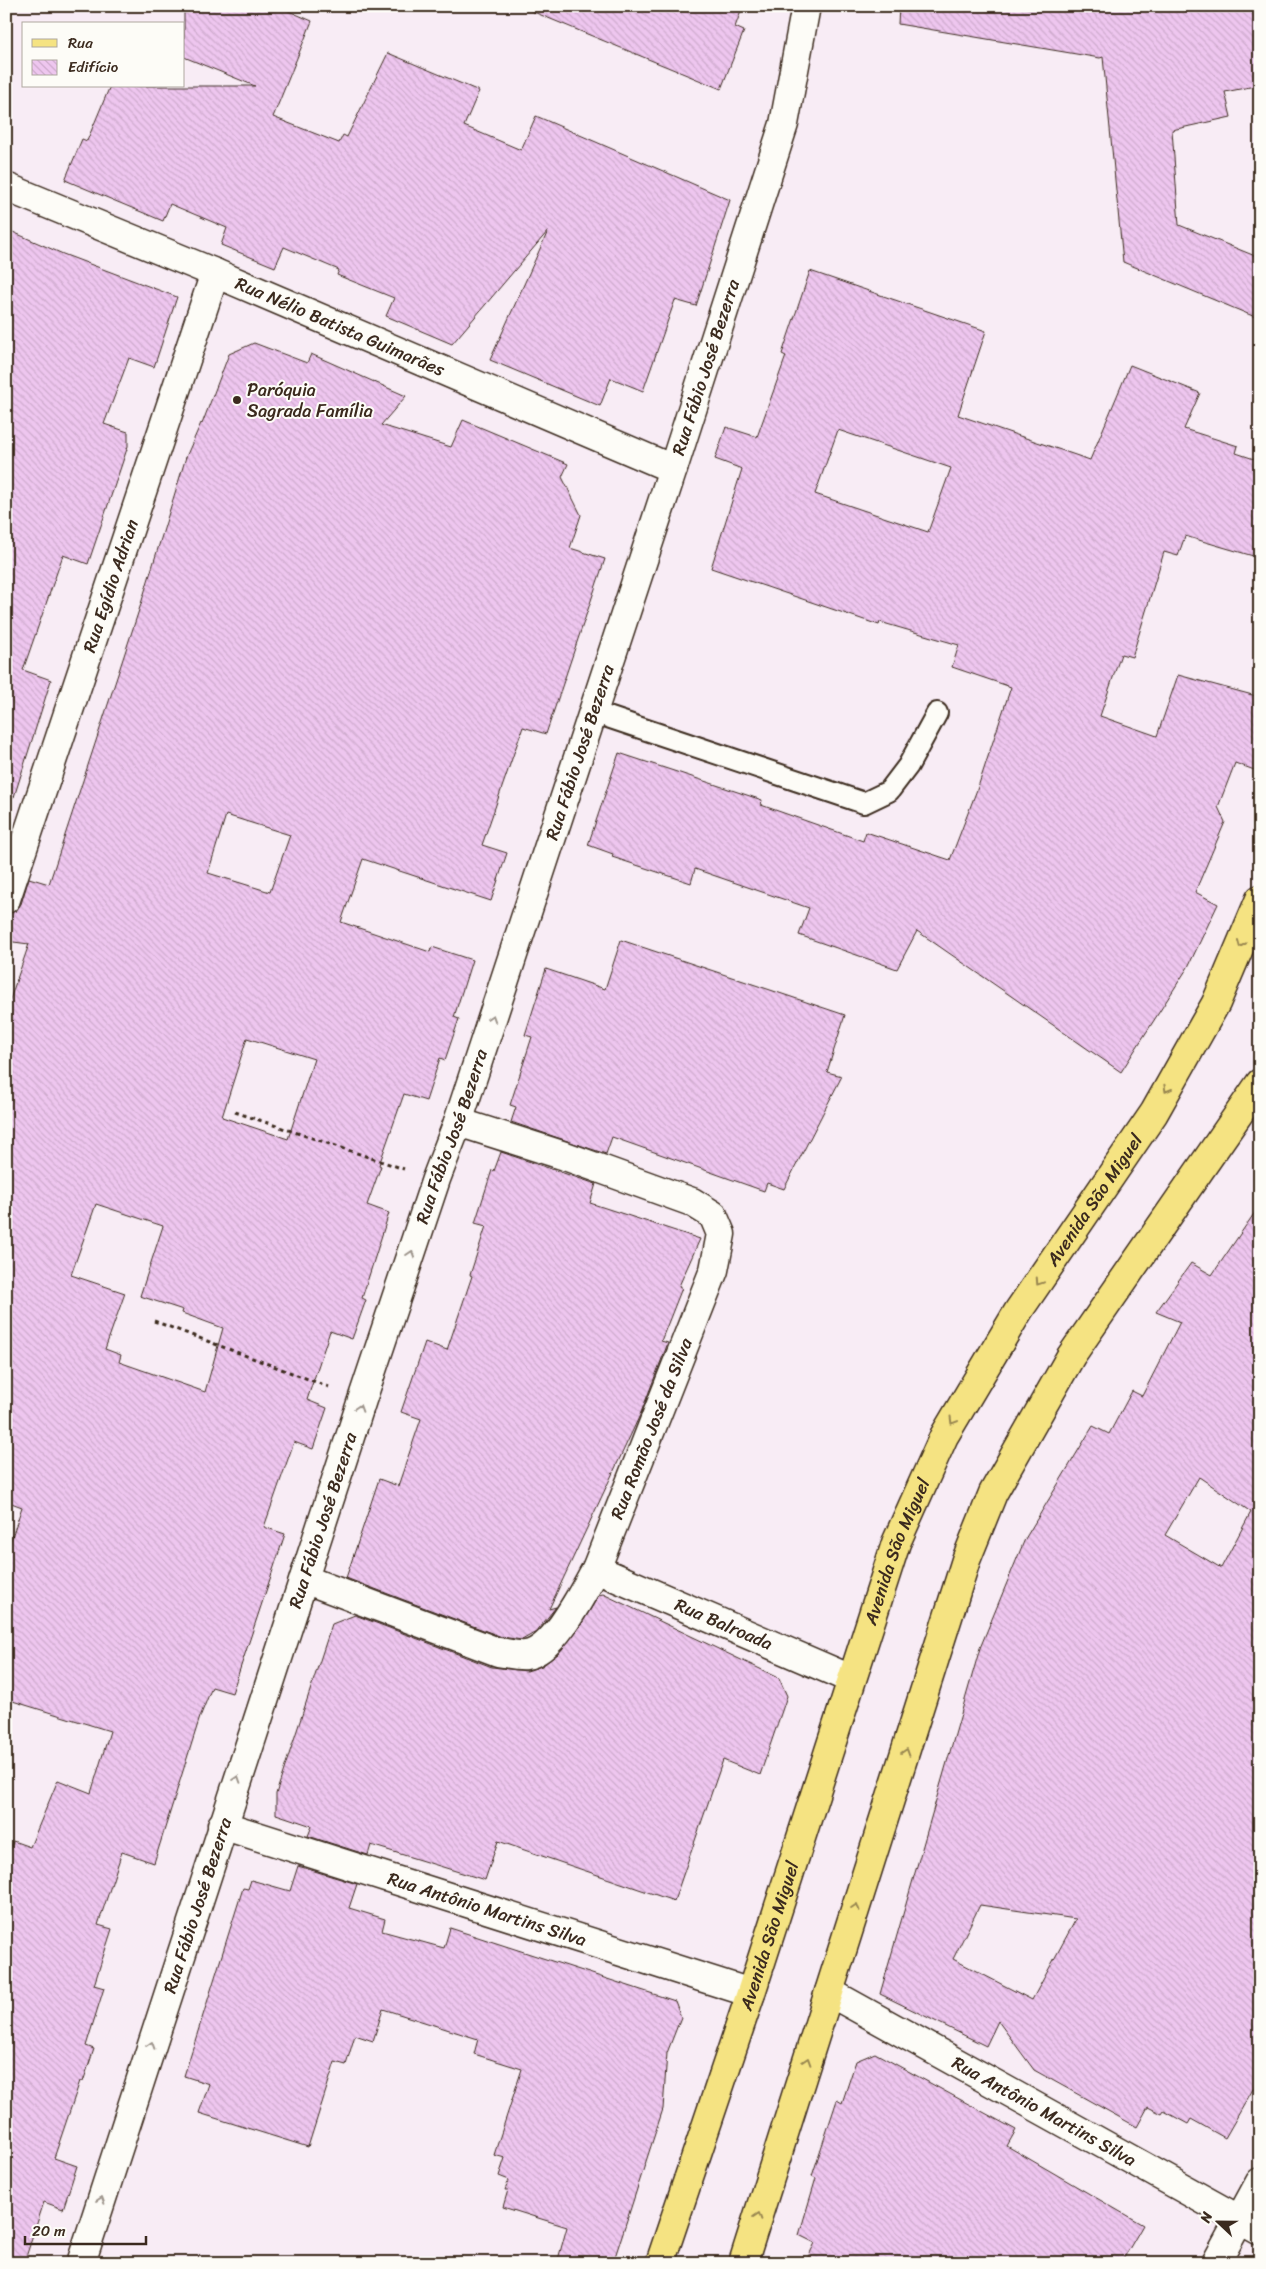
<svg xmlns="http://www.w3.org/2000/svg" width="1266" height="2269" viewBox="0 0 1266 2269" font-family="Sriracha,sans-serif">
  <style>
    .building { fill: url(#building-back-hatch); stroke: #3b2a1e; fill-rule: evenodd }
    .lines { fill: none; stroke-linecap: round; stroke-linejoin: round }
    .service-casing { stroke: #3b2a1e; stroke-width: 24 }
    .minor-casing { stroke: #3b2a1e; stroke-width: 31 }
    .primary-casing { stroke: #3b2a1e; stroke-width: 31 }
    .path { stroke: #3b2a1e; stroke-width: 3; stroke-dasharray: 4 4; stroke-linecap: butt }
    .service { stroke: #fdfcf7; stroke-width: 20 }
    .minor { stroke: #fdfcf7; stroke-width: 28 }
    .primary { stroke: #f5e382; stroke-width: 28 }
    .oneway { stroke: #988650 }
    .oneway2 { stroke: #9c938a }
    .poi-dot { fill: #3b2a1e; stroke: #fdfcf7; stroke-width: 2 }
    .labels { text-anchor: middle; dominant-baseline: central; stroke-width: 4; stroke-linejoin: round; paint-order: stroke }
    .street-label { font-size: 18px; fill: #3b2a1e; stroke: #fdfcf7 }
    .poi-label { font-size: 18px; fill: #3b2a1e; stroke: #fdfcf7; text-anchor: start }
  </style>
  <defs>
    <pattern id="building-back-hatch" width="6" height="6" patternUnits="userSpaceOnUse" patternTransform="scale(1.25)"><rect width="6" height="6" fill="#eec6ef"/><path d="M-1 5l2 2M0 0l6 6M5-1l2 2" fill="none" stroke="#cdaacc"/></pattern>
  </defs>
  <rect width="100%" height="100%" fill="#f8ecf5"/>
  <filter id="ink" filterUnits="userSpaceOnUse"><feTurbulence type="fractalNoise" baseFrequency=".02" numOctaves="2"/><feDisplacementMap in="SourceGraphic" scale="10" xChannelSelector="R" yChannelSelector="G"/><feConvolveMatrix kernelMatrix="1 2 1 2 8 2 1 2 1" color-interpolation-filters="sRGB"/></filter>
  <g filter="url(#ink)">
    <path class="building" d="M184 6H277L312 21 273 117 339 143 343 135 347 137 388 53 479 91 464 126 521 150 536 116 730 200 696 306 675 300 643 391 611 378 600 406 490 360 548 231 452 344 386 316 394 298 337 275 339 270 284 247 275 267 221 245 227 228 170 204 163 221 65 180 82 139 87 141 110 86H255L184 57Z
      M519 6H743L735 27 744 31 721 89Z
      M899 6H1007L1043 10V6H1260V85L1225 92 1231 117 1172 130 1179 225 1260 258V319L1123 262 1103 57 1100 58 898 24Z
      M6 229 63 254 177 297 154 367 129 358 104 424 128 432V446L88 564 63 555 23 670 51 680 14 797 6 796Z
      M810 271 986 331 958 415 1090 460 1130 365 1200 393 1184 429 1238 446 1236 453 1260 461V558L1185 536 1178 556 1164 552 1132 657 1121 654 1100 716 1157 736 1178 675 1260 697V772L1235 763 1218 807 1225 822 1195 892 1218 904 1188 967 1121 1072 917 931 897 969 799 935 809 908 695 869 691 883 612 857 613 854 588 845 619 753 762 800 761 805 863 841 866 832 950 860 978 787 1011 687 952 667 959 645 880 622 879 625 711 568 742 469 715 459 726 427 757 437 786 356 782 354ZM838 430 951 468 928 532 815 494Z
      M254 343 307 363 311 354 406 396 381 425 451 447 463 420 568 464 562 477 581 515 570 548 605 559 546 734 523 727 482 845 507 853 491 901 363 859 341 922 430 952 432 947 472 960 454 1017 459 1019 445 1060 440 1058 426 1101 404 1094 379 1165 381 1166 367 1205 389 1213 362 1298 366 1300 352 1339 330 1331 307 1400 327 1408 313 1449 294 1442 264 1527 285 1534 232 1693 212 1687 200 1717 154 1863 122 1852 98 1925 112 1929 94 1985 104 1988 86 2046 94 2049 83 2082 80 2081 54 2158 77 2166 63 2209 44 2202 24 2263H6V1862L13 1841 30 1847 58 1780 91 1793 110 1731 6 1699V1555L22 1507 6 1501V1011L29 944 6 941V914L16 911 21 904 29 878 49 884 140 607 186 457 201 423 202 424 229 354ZM226 815 290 835 270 892 208 873ZM247 1038 314 1059 288 1139 222 1117ZM96 1204 163 1226 140 1296 183 1310 182 1313 223 1328 205 1392 119 1362 121 1355 105 1349 125 1293 71 1275Z
      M621 940 845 1015 827 1072 842 1076 784 1189 767 1183 764 1191 612 1137 606 1154 511 1122 516 1107 510 1105 532 1037 525 1035 546 969 605 989Z
      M501 1152 596 1184 590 1203 700 1239 679 1286 682 1288 661 1341 668 1343 640 1415 549 1609 556 1607 536 1632 522 1640 502 1637 346 1578 379 1479 398 1486 421 1419 401 1412 425 1342 447 1350 472 1276 470 1275 486 1226 475 1223 492 1170 494 1171Z
      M1260 1205V2077L1225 2138 1191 2119 1188 2124 1164 2111 1162 2114 1148 2107 1137 2127 1034 2070 998 2021 986 2046 880 1994 980 1648 1025 1539 1093 1426 1109 1434 1132 1391 1142 1396 1180 1322 1156 1312 1191 1263 1212 1275ZM1199 1477 1251 1512 1221 1568 1165 1535ZM980 1905 1076 1919 1032 2000 953 1959Z
      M603 1594 779 1678 787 1696 760 1775 723 1760 674 1901 498 1841 485 1880 371 1845 368 1855 308 1836 312 1826 276 1814V1794L332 1624 355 1615 492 1667 527 1671 542 1666 558 1654 579 1628 599 1595Z
      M298 1866 357 1884 349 1908 385 1919 382 1931 444 1948 450 1928 675 2001 681 2017 667 2053 663 2109 613 2263H557L567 2227 503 2207 508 2190H505L509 2180 499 2176 505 2158 494 2155 522 2069 474 2054 478 2039 383 2009 373 2041 355 2035 346 2065 335 2062 308 2147 199 2113 209 2084 184 2076 243 1888 248 1889 251 1880 290 1891Z
      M875 2053 1016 2130 1007 2146 1143 2225 1121 2263H805L815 2243 799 2235 816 2178 812 2176 837 2100 842 2103 856 2061Z"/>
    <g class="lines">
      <defs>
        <path id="service" d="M593 712 864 803 889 791 908 766 937 713"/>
        <g id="minor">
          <path id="s1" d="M6 187 215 273 673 469"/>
          <path id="s2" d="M6 899 215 273"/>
          <path id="s3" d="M596 1569 851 1679"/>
          <path id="s4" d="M304 1579 498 1652C507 1653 517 1656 526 1655 554 1651 583 1592 596 1569L714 1270 721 1234 713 1215 692 1202 565 1156 458 1122"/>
          <path id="s5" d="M222 1825 751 1993"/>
          <path id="s6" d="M829 1992 1260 2231"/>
          <path id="s7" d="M81 2263 362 1400 436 1179 458 1122 673 469 784 124 806 6"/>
          <path d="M1216 2263 1260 2182"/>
        </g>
        <g id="primary">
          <path id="s8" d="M660 2263 751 1993 896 1543 944 1436 1019 1310 1154 1113 1216 1003 1260 899"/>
          <path d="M743 2263 966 1560 993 1493 1071 1356 1260 1083"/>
        </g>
      </defs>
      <use href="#service" class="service-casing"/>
      <use href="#minor" class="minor-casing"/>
      <use href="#primary" class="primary-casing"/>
      <path class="path" d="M235 1112 404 1169
        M154 1321 329 1387"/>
      <use href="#service" class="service"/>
      <use href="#minor" class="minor"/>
      <use href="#primary" class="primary"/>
    </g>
    <defs><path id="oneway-chevron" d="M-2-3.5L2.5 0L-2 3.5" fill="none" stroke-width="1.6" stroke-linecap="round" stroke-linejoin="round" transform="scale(1.25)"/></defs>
    <g class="oneway">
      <use href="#oneway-chevron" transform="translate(1241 944) rotate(113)"/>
      <use href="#oneway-chevron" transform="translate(1167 1089) rotate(119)"/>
      <use href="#oneway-chevron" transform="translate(1039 1282) rotate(124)"/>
      <use href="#oneway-chevron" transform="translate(953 1421) rotate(121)"/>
      <use href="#oneway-chevron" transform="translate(906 1752) rotate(-72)"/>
      <use href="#oneway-chevron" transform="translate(856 1907) rotate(-72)"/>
      <use href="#oneway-chevron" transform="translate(807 2061) rotate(-72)"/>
      <use href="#oneway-chevron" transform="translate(758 2216) rotate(-72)"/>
    </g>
    <g class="oneway2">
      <use href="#oneway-chevron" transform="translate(492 1018) rotate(-72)"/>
      <use href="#oneway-chevron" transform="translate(411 1254) rotate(-72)"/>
      <use href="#oneway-chevron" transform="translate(359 1408) rotate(-72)"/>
      <use href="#oneway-chevron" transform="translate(237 1779) rotate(-72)"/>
      <use href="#oneway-chevron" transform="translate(151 2045) rotate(-72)"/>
      <use href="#oneway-chevron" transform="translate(101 2200) rotate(-72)"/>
    </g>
  </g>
  <circle class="poi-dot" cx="237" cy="400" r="5"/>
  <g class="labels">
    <g class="street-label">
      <text stroke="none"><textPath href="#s1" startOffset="362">Rua Nélio Batista Guimarães</textPath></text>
      <text stroke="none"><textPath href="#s7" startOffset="1996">Rua Fábio José Bezerra</textPath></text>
      <text stroke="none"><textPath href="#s2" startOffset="330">Rua Egídio Adrian</textPath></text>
      <text stroke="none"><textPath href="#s7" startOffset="1591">Rua Fábio José Bezerra</textPath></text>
      <text stroke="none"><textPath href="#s7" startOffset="1186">Rua Fábio José Bezerra</textPath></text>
      <text stroke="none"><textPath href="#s8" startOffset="1155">Avenida São Miguel</textPath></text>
      <text stroke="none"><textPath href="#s4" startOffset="500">Rua Romão José da Silva</textPath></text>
      <text stroke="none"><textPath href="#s7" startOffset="781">Rua Fábio José Bezerra</textPath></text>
      <text stroke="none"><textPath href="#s8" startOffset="750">Avenida São Miguel</textPath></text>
      <text stroke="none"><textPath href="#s3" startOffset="139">Rua Balroada</textPath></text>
      <text stroke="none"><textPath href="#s7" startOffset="376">Rua Fábio José Bezerra</textPath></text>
      <text stroke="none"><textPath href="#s5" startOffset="278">Rua Antônio Martins Silva</textPath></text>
      <text stroke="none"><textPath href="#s8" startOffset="345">Avenida São Miguel</textPath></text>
      <text stroke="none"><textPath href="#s6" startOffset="246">Rua Antônio Martins Silva</textPath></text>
    </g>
    <g class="poi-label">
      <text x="247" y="390">Paróquia<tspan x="247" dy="21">Sagrada Família</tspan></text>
    </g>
  </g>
  <rect width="1266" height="2269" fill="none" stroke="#fdfcf7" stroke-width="25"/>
  <rect x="12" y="12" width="1241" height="2244" fill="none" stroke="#3b2a1e" stroke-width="2" filter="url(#ink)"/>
  <rect x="22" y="22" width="162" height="65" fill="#fdfcf7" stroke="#afa8a0"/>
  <rect x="32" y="39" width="25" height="8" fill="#f5e382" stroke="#afa8a0"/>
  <text x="68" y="48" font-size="15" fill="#3b2a1e">Rua</text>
  <rect x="32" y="60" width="25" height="15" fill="url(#building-back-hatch)" stroke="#afa8a0"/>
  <text x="68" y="72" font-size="15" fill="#3b2a1e">Edifício</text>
  <g transform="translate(1218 2222) rotate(292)" stroke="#fdfcf7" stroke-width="4" paint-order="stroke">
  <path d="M0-4L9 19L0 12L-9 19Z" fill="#3b2a1e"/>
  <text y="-8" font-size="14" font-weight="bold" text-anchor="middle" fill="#3b2a1e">N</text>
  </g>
  <path d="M25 2236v8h121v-8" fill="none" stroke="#3b2a1e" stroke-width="2.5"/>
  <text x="32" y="2236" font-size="15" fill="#3b2a1e" stroke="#fdfcf7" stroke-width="4" paint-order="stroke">20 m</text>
</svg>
